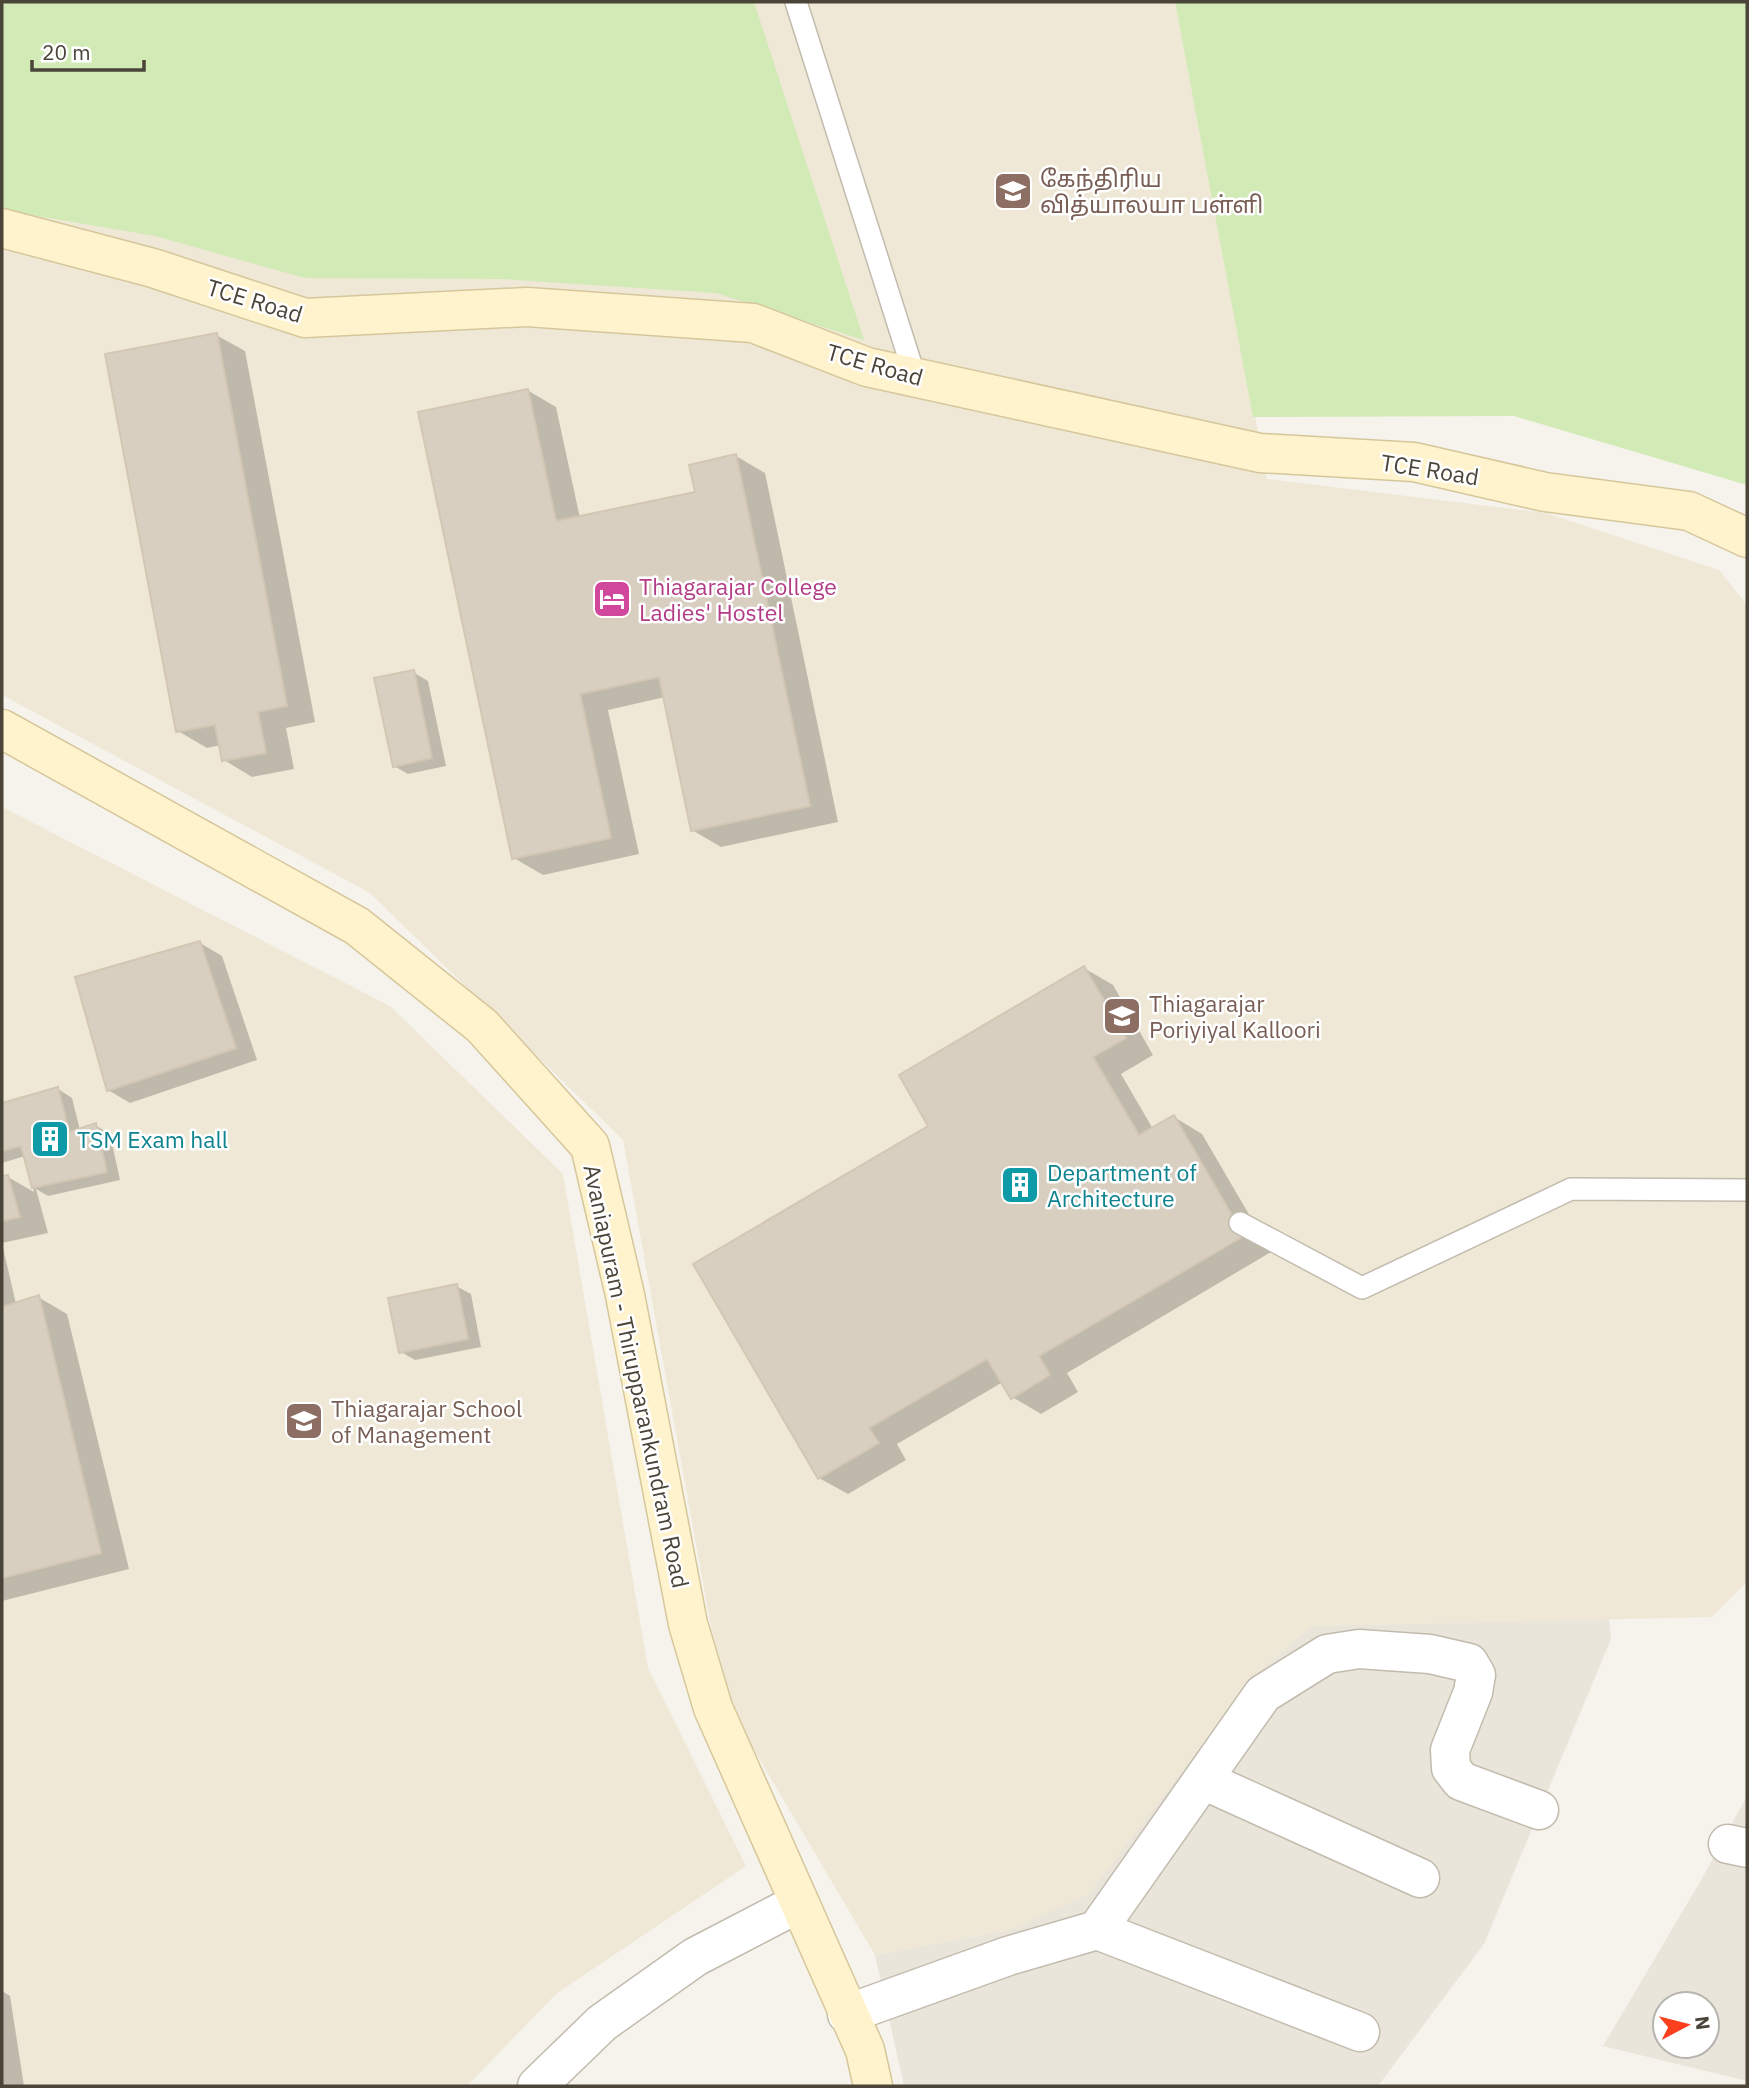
<svg xmlns="http://www.w3.org/2000/svg" width="1749" height="2088" viewBox="0 0 1749 2088" font-family="'IBM Plex Sans','Noto Sans Tamil',sans-serif">
  <style>
    .residential { fill: #eae5da; fill-rule: evenodd }
    .education { fill: #efe8d6 }
    .green { fill: #d2eab5 }
    .shadow { fill: #0003 }
    .building { fill: #d8cfc1; stroke: #d3c7b4; stroke-width: 2 }
    .lines { fill: none; stroke-linecap: round; stroke-linejoin: round }
    .lane-casing { stroke: #c2bbae; stroke-width: 24 }
    .street-casing { stroke: #c2bbae; stroke-width: 41 }
    .secondary-casing { stroke: #d6c79b; stroke-width: 41 }
    .lane { stroke: #fff; stroke-width: 21 }
    .street { stroke: #fff; stroke-width: 38 }
    .secondary { stroke: #fff3cd; stroke-width: 38 }
    .labels { text-anchor: middle; dominant-baseline: central; stroke-width: 5; stroke-linejoin: round; paint-order: stroke }
    .education-label { font-size: 23px; fill: #785e54; stroke: #fff; text-anchor: start }
    .street-label { font-size: 23px; fill: #4b4439; stroke: #fff }
    .hotel-label { font-size: 23px; fill: #b23c85; stroke: #fff; text-anchor: start }
    .culture-label { font-size: 23px; fill: #0d838f; stroke: #fff; text-anchor: start }
  </style>
  <rect width="100%" height="100%" fill="#f6f3ec"/>
  <path class="residential" d="M1609 1619 1611 1639 1484 1944 1378 2086H904L875 1955 1009 1930 1255 1675 1311 1626Z
    M1747 1796V2081L1603 2046 1700 1882ZM1665 2004H1707V2046H1665Z"/>
  <path class="education" d="M2 2H1175L1267 479 1546 513 1719 570 1747 605V1582L1712 1617 1311 1626 1255 1675 1088 1895 1009 1930 875 1955 724 1699 623 1140 370 893 2 695Z
    M2 807 390 1006 563 1174 648 1668 746 1866 556 1994 467 2086H2Z"/>
  <path class="green" d="M2 2H754L864 340 716 293 501 279 305 278 155 236 2 210Z
    M1175 2H1747V485L1514 416 1253 417Z"/>
  <path class="shadow" d="M216 335 245 351 315 722 286 728 294 769 252 777 224 760 221 745 207 748 178 731Z
    M527 390 556 407 580 518 697 493 736 456 765 473 838 822 721 847 692 830 665 697 608 710 639 854 543 875 514 858Z
    M413 672 428 681 446 766 408 774 394 766Z
    M200 943 222 956 257 1060 130 1103 108 1090Z
    M1084 968 1113 985 1153 1055 1121 1074 1153 1129 1174 1117 1202 1134 1271 1252 1067 1373 1078 1392 1041 1414 1012 1397 1003 1382 897 1444 906 1460 848 1494 819 1478 930 1126Z
    M58 1089 72 1098 80 1130 95 1125 110 1134 120 1180 48 1196 36 1189 48 1233 2 1243 16 1304 38 1297 67 1314 129 1569 2 1601V1178L8 1177 34 1192 25 1156 2 1163V1104Z
    M456 1286 471 1294 481 1347 415 1360 401 1352Z
    M2 1991 10 1996 24 2086H2Z"/>
  <path class="building" d="M217 333 287 706 258 712 266 753 222 761 215 725 176 732 105 354Z
    M528 389 556 521 695 492 689 465 736 454 810 806 691 831 659 677 580 694 611 838 512 859 418 412Z
    M414 670 432 758 393 767 374 678Z
    M200 941 236 1048 107 1091 75 977Z
    M1084 966 1126 1038 1093 1057 1139 1135 1174 1115 1244 1236 1039 1356 1050 1375 1011 1399 987 1359 869 1428 879 1443 818 1479 693 1264 928 1126 899 1075Z
    M58 1087 69 1132 96 1123 107 1172 32 1188 21 1146 2 1151V1103Z
    M8 1175 20 1217 2 1221V1176Z
    M457 1284 468 1339 399 1353 388 1298Z
    M39 1295 101 1553 2 1578V1307Z"/>
  <g class="lines">
    <defs>
      <path id="lane" d="M796 2 915 377
        M1240 1223 1362 1288 1571 1189 1747 1190"/>
      <path id="street" d="M1203 1780 1420 1878
        M1728 1844 1747 1848
        M1097 1930 1360 2032
        M847 2014 1008 1956 1097 1930 1263 1694 1327 1654 1359 1649 1430 1654 1469 1663 1476 1675 1473 1692 1450 1750 1451 1768 1461 1781 1539 1810
        M537 2086 602 2023 695 1957 799 1903"/>
      <path id="secondary" d="M2 228 153 268 305 318 527 307 753 323 867 367 1260 453 1414 462 1545 492 1689 511 1747 538
        M2 729 357 926 482 1026 590 1146 625 1295 688 1624 713 1708 865 2050 873 2086"/>
    </defs>
    <use href="#lane" class="lane-casing"/>
    <use href="#street" class="street-casing"/>
    <use href="#secondary" class="secondary-casing"/>
    <use href="#lane" class="lane"/>
    <use href="#street" class="street"/>
    <use href="#secondary" class="secondary"/>
  </g>
  <defs>
    <symbol id="school-square" viewBox="-11 -11 22 22"><rect x="-9" y="-9" width="18" height="18" rx="4" fill="#8d6e63" stroke="#fff"/><path d="M0-5L7-2L0 1L-7-2ZM-4 1L0 2.5L4 1V4Q0 6-4 4Z" fill="#fff"/></symbol>
    <symbol id="hotel-square" viewBox="-11 -11 22 22"><rect x="-9" y="-9" width="18" height="18" rx="4" fill="#d1479c" stroke="#fff"/><path d="M-6-4.5h1.5V1H6V5H4.5V3h-9V5H-6ZM-4 0a1.8 1.8 0 1 1 3.6 0ZM.5 0V-2.5h3Q6-2.5 6 0Z" fill="#fff"/></symbol>
    <symbol id="university-square" viewBox="-11 -11 22 22"><rect x="-9" y="-9" width="18" height="18" rx="4" fill="#8d6e63" stroke="#fff"/><path d="M0-5L7-2L0 1L-7-2ZM-4 1L0 2.5L4 1V4Q0 6-4 4Z" fill="#fff"/></symbol>
    <symbol id="building-square" viewBox="-11 -11 22 22"><rect x="-9" y="-9" width="18" height="18" rx="4" fill="#0f9aa8" stroke="#fff"/><path d="M-4-6H4V6H1V3H-1V6H-4ZM-2.5-4.3h1.7v1.8h-1.7ZM.8-4.3h1.7v1.8H.8ZM-2.5-1h1.7V.8h-1.7ZM.8-1h1.7V.8H.8Z" fill="#fff"/></symbol>
  </defs>
  <g fill-rule="evenodd">
    <use href="#school-square" x="991" y="169" width="44" height="44"/>
    <use href="#hotel-square" x="590" y="577" width="44" height="44"/>
    <use href="#university-square" x="1100" y="994" width="44" height="44"/>
    <use href="#building-square" x="28" y="1117" width="44" height="44"/>
    <use href="#building-square" x="998" y="1163" width="44" height="44"/>
    <use href="#university-square" x="282" y="1399" width="44" height="44"/>
  </g>
  <g class="labels">
    <g class="education-label">
      <text x="1040" y="178">கேந்திரிய<tspan x="1040" dy="26">வித்யாலயா பள்ளி</tspan></text>
      <text x="1149" y="1003">Thiagarajar<tspan x="1149" dy="26">Poriyiyal Kalloori</tspan></text>
      <text x="331" y="1408">Thiagarajar School<tspan x="331" dy="26">of Management</tspan></text>
    </g>
    <g class="street-label">
      <text transform="translate(255 300) rotate(17)">TCE Road</text>
      <text transform="translate(875 364) rotate(16)">TCE Road</text>
      <text transform="translate(1430 469) rotate(9)">TCE Road</text>
      <text transform="translate(637 1376) rotate(78)">Avaniapuram - Thirupparankundram Road</text>
    </g>
    <g class="hotel-label">
      <text x="639" y="586">Thiagarajar College<tspan x="639" dy="26">Ladies' Hostel</tspan></text>
    </g>
    <g class="culture-label">
      <text x="77" y="1139">TSM Exam hall</text>
      <text x="1047" y="1172">Department of<tspan x="1047" dy="26">Architecture</tspan></text>
    </g>
  </g>
  <rect width="1749" height="2088" fill="none" stroke="#4b4439" stroke-width="7"/>
  <g transform="translate(1686 2025) rotate(83)"><circle r="33" fill="#ffffff" stroke="#b7b4b0" stroke-width="2"/>
  <path d="M0-5L12 26L0 18L-12 26Z" fill="#fc3f1d"/>
  <text y="-10" font-size="19" font-weight="bold" text-anchor="middle" fill="#4b4439">N</text>
  </g>
  <path d="M32 60v10h112v-10" fill="none" stroke="#4b4439" stroke-width="3.5"/>
  <text x="42" y="60" font-size="21" fill="#4b4439" stroke="#ffffff" stroke-width="5" paint-order="stroke">20 m</text>
</svg>
